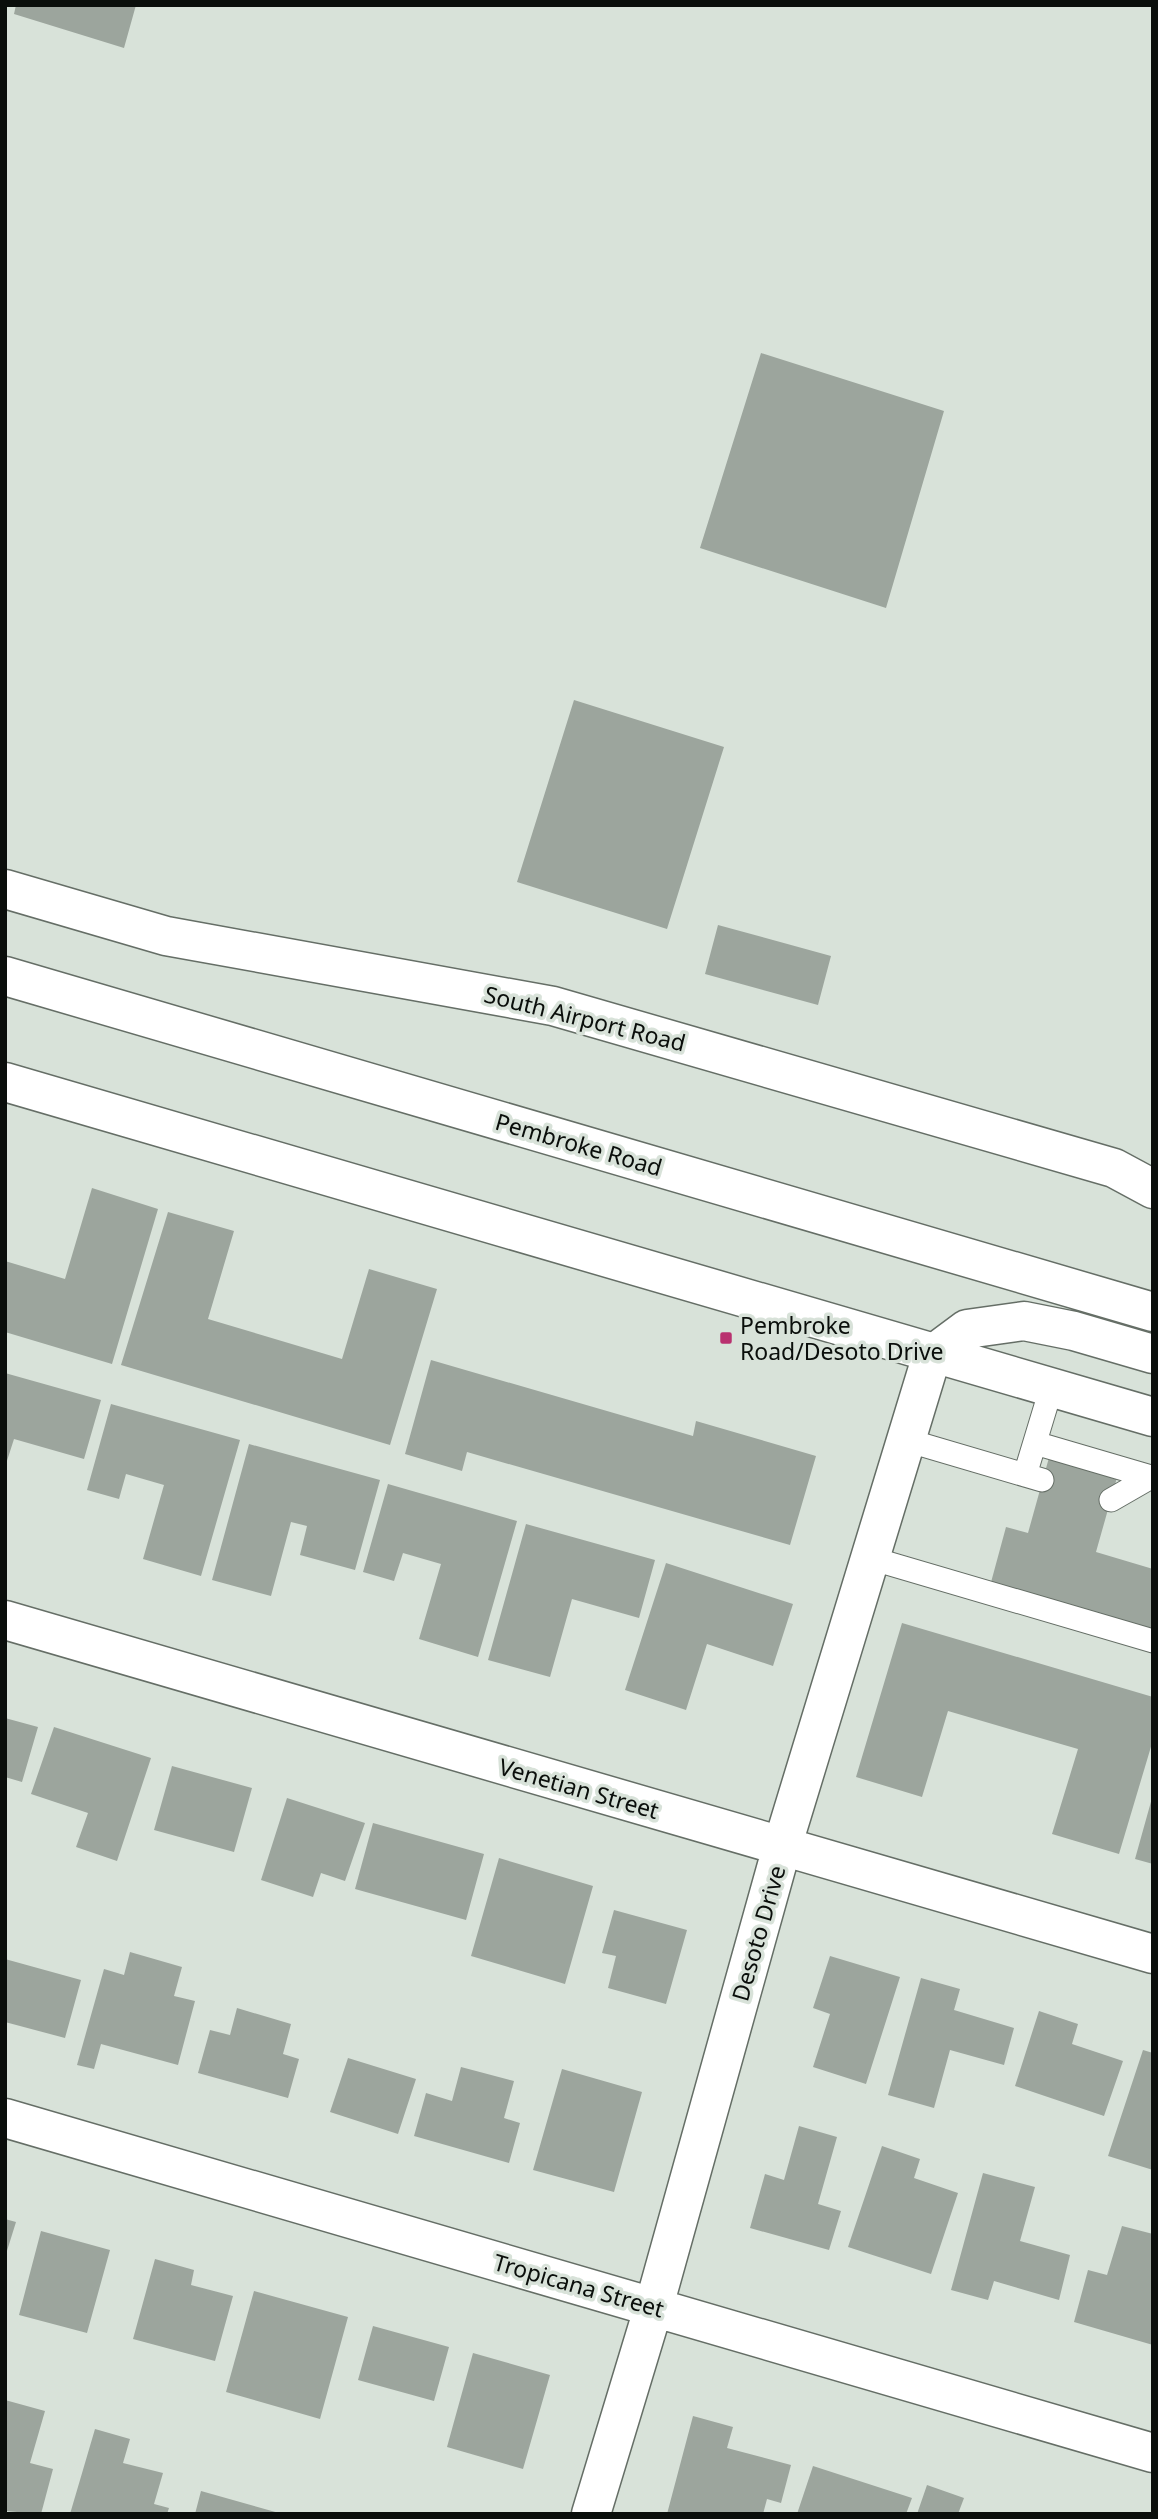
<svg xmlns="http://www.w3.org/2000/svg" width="1158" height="2519" viewBox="0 0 1158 2519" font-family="'Noto Sans',sans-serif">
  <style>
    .building { fill: #9ca59d }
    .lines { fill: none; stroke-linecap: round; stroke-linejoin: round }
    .lane-casing { stroke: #656e66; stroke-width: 25 }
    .street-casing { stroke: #656e66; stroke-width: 41 }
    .secondary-casing { stroke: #656e66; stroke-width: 41 }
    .lane { stroke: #fff; stroke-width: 23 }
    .street { stroke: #fff; stroke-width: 38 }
    .secondary { stroke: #fff; stroke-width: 38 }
    .poi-dot { fill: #b9316f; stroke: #d8e2d9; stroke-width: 2.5 }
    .labels { text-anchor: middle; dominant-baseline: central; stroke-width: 7; stroke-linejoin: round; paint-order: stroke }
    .street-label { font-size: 23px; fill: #0a0e0b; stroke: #d8e2d9 }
    .poi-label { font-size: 23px; fill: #0a0e0b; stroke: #d8e2d9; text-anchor: start }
  </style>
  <rect width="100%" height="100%" fill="#d8e2d9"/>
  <path class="building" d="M16 5H136L124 48 14 14Z
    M761 353 944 411 886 608 700 548Z
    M574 700 724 747 667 929 517 882Z
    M718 925 831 956 818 1005 705 974Z
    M92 1188 158 1209 112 1364 5 1332V1261L65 1279Z
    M168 1212 234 1231 208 1319 342 1359 369 1269 437 1289 390 1445 121 1365Z
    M431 1360 693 1436 696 1421 816 1456 790 1545 467 1452 462 1471 405 1454Z
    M5 1373 101 1400 84 1459 14 1439 5 1467Z
    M111 1404 240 1440 201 1576 143 1559 164 1485 126 1474 119 1499 87 1490Z
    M249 1444 380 1480 355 1570 300 1555 307 1526 291 1522 271 1596 212 1580Z
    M1050 1454 1118 1474 1096 1552 1153 1569V1635L990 1586 1006 1527 1028 1533Z
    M388 1484 517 1521 478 1657 419 1639 441 1564 403 1553 394 1581 363 1572Z
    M526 1524 655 1560 639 1618 572 1599 550 1677 488 1660Z
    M666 1563 793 1604 773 1666 707 1644 686 1710 625 1690Z
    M902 1623 1153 1697V1740L1119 1854 1052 1834 1078 1749 948 1711 922 1797 856 1777Z
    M5 1718 38 1727 22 1782 5 1777Z
    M54 1727 151 1758 117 1861 76 1847 88 1813 31 1794Z
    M172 1766 252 1788 234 1852 154 1830Z
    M287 1798 365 1823 345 1881 321 1873 313 1897 261 1880Z
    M1152 1798H1153V1864L1135 1859Z
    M373 1823 484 1854 466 1920 355 1889Z
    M499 1858 593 1886 565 1984 471 1956Z
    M614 1910 687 1930 666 2004 608 1988 616 1956 602 1953Z
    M130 1952 182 1967 174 1996 195 2001 178 2065 101 2044 94 2069 77 2065 104 1969 124 1975Z
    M830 1956 900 1977 866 2084 813 2067 830 2014 813 2008Z
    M5 1959 81 1980 65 2038 5 2022Z
    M921 1978 960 1989 954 2010 1014 2028 1004 2065 950 2050 934 2108 888 2095Z
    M237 2008 291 2024 283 2054 299 2059 288 2098 198 2073 210 2030 230 2035Z
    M1039 2011 1078 2024 1072 2044 1123 2061 1104 2116 1015 2086Z
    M1143 2050 1153 2053V2170L1108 2156Z
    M348 2058 416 2079 398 2134 330 2112Z
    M461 2067 514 2081 504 2118 520 2123 509 2163 414 2136 426 2093 452 2101Z
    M562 2069 642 2092 614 2192 533 2170Z
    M799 2126 837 2137 818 2204 841 2211 829 2250 750 2228 765 2174 784 2180Z
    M882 2146 920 2159 914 2178 958 2193 931 2274 848 2247Z
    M983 2173 1035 2187 1020 2241 1070 2255 1059 2300 994 2281 988 2300 951 2290Z
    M5 2219 16 2222 6 2254H5Z
    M1122 2226 1153 2234V2345L1074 2322 1088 2270 1107 2275Z
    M41 2231 110 2250 87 2333 19 2315Z
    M155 2259 194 2270 191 2285 233 2296 215 2361 133 2339Z
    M254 2291 348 2317 320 2419 226 2392Z
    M373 2326 449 2347 434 2401 358 2380Z
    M473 2353 550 2375 523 2469 447 2447Z
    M5 2400 45 2411 30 2463 53 2469 41 2514 5 2511Z
    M693 2416 733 2427 727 2448 791 2465 781 2503 767 2499 763 2514H667Z
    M95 2429 130 2439 123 2463 163 2473 154 2504 169 2508 167 2514H70Z
    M813 2466 912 2498 906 2514H797Z
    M927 2485 964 2498 958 2514H917Z
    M201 2491 279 2513V2514H195Z"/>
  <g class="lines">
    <defs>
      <path id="lane" d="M906 1440 1042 1480
        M1035 1443 1151 1477
        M1025 1475 1051 1389
        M1111 1500 1151 1477
        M870 1558 1153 1641"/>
      <path id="street" d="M5 889 166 936 553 1006 1114 1168 1153 1189
        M5 1620 1153 1954
        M5 2118 1153 2453
        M591 2514 654 2306 782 1847 932 1355"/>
      <path id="secondary" d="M5 976 1153 1312
        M5 1082 1153 1417
        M932 1355 967 1329 1024 1321 1074 1331 1153 1354"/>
    </defs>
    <use href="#lane" class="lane-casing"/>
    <use href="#street" class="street-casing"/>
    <use href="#secondary" class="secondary-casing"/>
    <use href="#lane" class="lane"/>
    <use href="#street" class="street"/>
    <use href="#secondary" class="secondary"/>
  </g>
  <rect class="poi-dot" x="719" y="1331" width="14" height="14" rx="3.5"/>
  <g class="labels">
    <g class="street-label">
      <text transform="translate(585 1018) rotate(14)">South Airport Road</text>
      <text transform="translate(579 1144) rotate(16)">Pembroke Road</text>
      <text transform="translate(579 1788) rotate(16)">Venetian Street</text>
      <text transform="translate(758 1933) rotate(-74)">Desoto Drive</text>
      <text transform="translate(579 2285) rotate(16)">Tropicana Street</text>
    </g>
    <g class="poi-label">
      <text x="740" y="1325">Pembroke<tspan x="740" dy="26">Road/Desoto Drive</tspan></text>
    </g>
  </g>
  <rect width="1158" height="2519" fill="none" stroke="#0a0e0b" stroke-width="14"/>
</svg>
